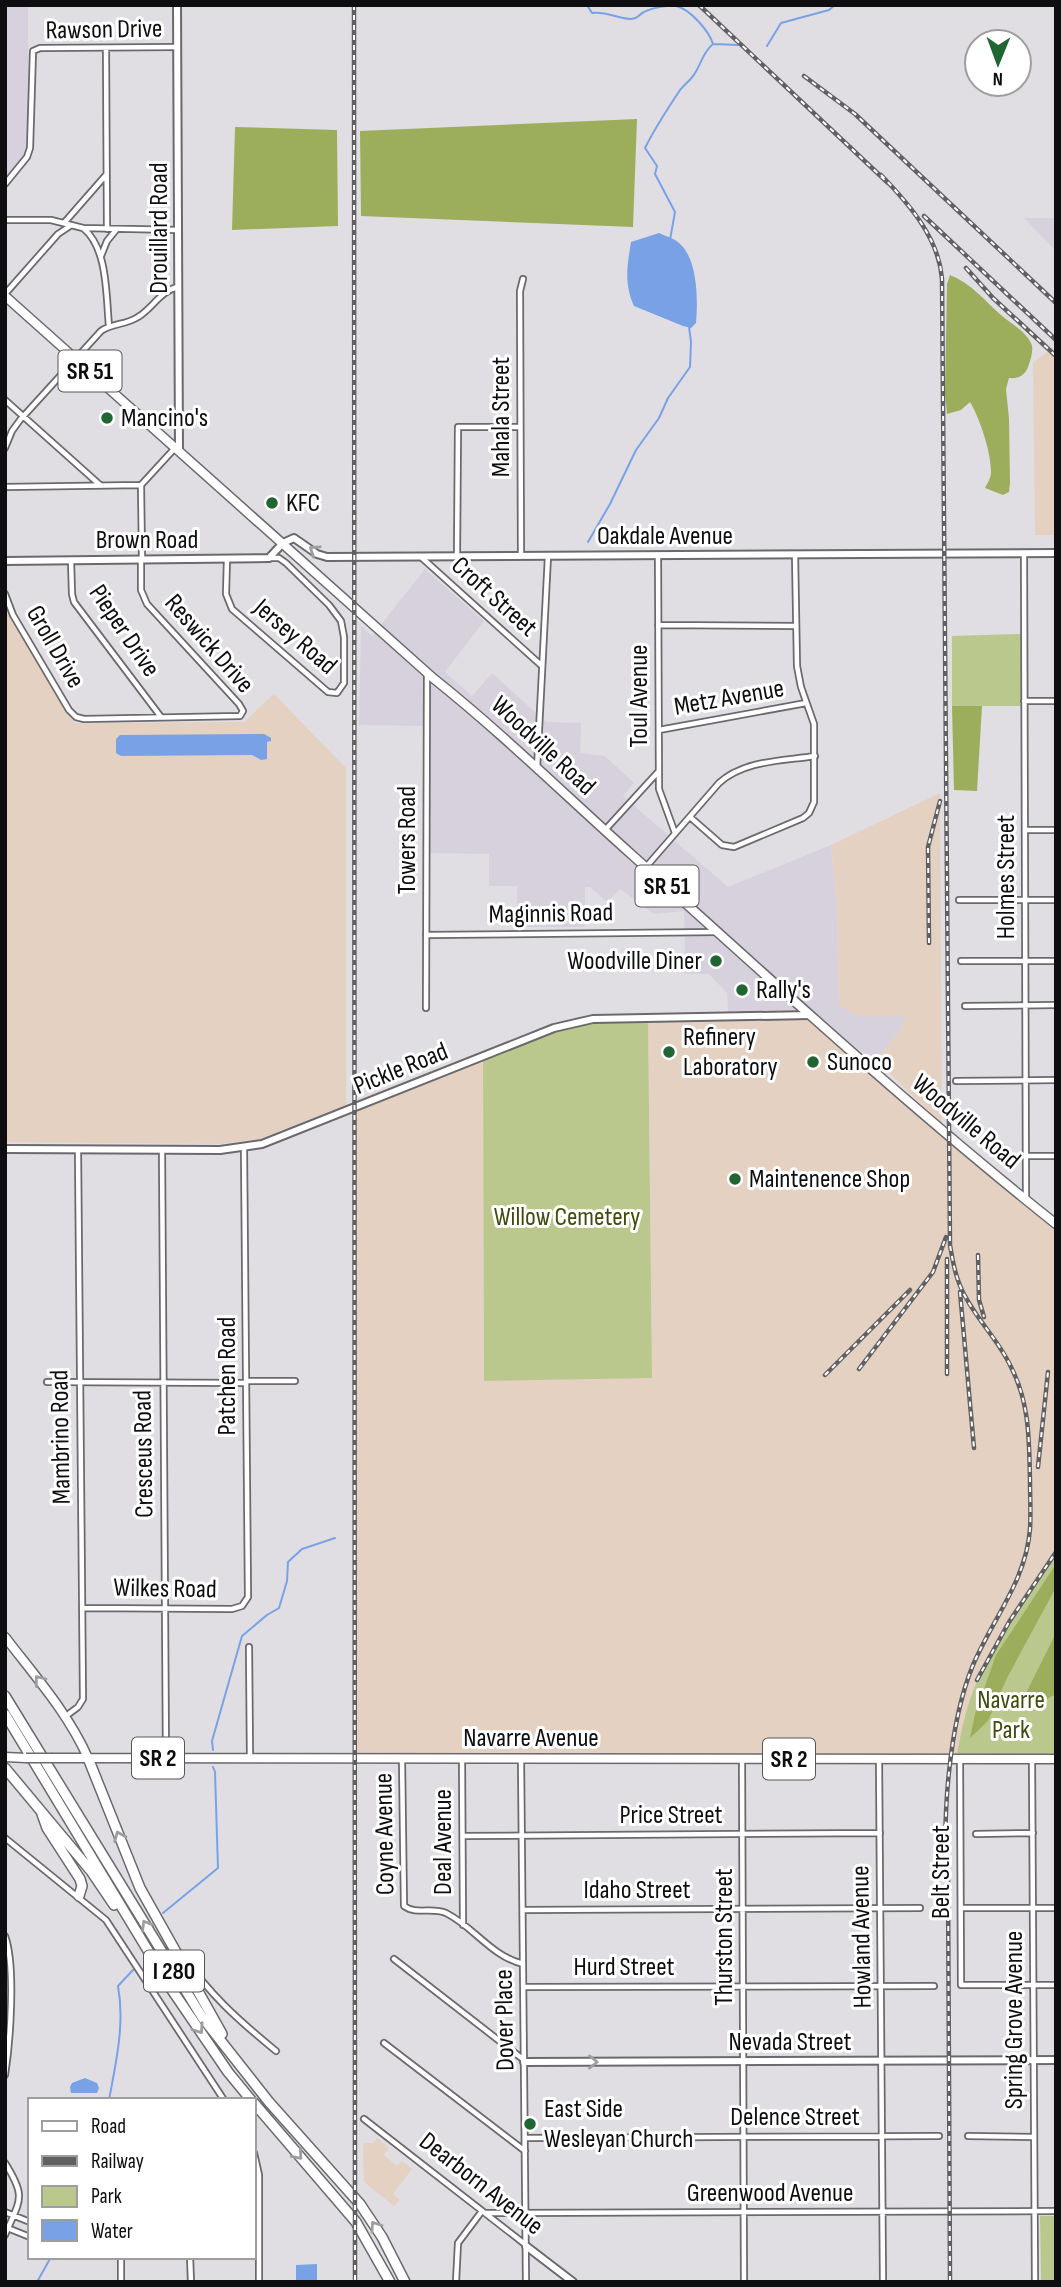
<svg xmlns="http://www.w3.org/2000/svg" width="1061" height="2287" viewBox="0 0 1061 2287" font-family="'Sofia Sans Condensed',sans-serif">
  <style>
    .built { fill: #d7d1dd }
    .industrial { fill: #e4d1c2 }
    .green { fill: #bac88d }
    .forest { fill: #9cae5c }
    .water { fill: #79a2e6 }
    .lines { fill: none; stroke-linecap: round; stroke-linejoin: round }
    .stream { stroke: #79a2e6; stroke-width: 2 }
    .minor-casing { stroke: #6b696d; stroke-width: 8 }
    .tertiary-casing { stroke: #6b696d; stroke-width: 10 }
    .primary-casing { stroke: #6b696d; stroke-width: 11 }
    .trunk-casing { stroke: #6b696d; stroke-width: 11 }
    .motorway-casing { stroke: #6b696d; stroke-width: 12 }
    .minor { stroke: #fff; stroke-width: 4.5 }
    .tertiary { stroke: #fff; stroke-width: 6 }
    .primary { stroke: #fff; stroke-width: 8 }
    .trunk { stroke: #fff; stroke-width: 8 }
    .motorway { stroke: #fff; stroke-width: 9 }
    .rail-casing { stroke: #605f62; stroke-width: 4.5 }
    .rail { stroke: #fff; stroke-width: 2; stroke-dasharray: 5; stroke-linecap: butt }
    .trunk-bridge-casing { stroke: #6b696d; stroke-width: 11; stroke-linecap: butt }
    .trunk-bridge { stroke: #fff; stroke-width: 8 }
    .oneway { stroke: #9f9e9f }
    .poi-dot { fill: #216632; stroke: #fff; stroke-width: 2.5 }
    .labels { text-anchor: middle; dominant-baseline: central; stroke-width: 6; stroke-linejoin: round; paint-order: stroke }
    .shield { fill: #fff; stroke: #565657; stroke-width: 2 }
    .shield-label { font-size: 24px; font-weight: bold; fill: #0e0d0f }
    .street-label { font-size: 26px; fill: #0e0d0f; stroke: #fff }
    .poi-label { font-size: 26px; fill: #0e0d0f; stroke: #fff; text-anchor: start }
    .park-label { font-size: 26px; fill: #404b0d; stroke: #fff }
  </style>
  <rect width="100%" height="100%" fill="#e0dee3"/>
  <path class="built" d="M5 5H28V141L23 156 5 178Z
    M1024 218H1056V251Z
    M425 569 484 621 445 672 472 696 492 673 546 722 581 723 580 753 605 756 634 783 623 796 728 887 831 845 837 908 839 1005 857 1016H906L901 1029 876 1060 795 1011 728 1012 727 993 709 974H685L684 911 654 914 620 889 607 902 590 887H585V927H517V886H489V854L429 853 430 726 359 725 361 625 372 636Z"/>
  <path class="industrial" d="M1052 348 1056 351V535H1035L1033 363Z
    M5 608 75 723 244 722 274 694 346 768V1105L259 1139 221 1144 5 1142Z
    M940 793 942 1125 876 1060 901 1029 906 1016H857L839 1005 837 908 831 845Z
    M810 1015 1056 1223V1552L991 1652 970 1699 956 1759H355V1108L483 1057 484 1380 652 1377 648 1018Z
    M377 2138 389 2148 384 2155 397 2166 402 2161 412 2169 393 2194 400 2200 394 2206 364 2182 363 2143H373Z"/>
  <path class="green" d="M1021 634V706H952V636Z
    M648 1018 652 1378 484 1381 483 1057 575 1022Z
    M1056 1552V1759H956C961 1733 966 1706 977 1681 997 1635 1027 1593 1056 1552Z
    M1040 2216H1056V2282H1041Z"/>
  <path class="forest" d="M637 119 633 227 361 216 360 131Z
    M235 127 337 130 338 226 232 230Z
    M950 275C971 283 985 301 1002 316 1012 324 1025 331 1031 343 1034 349 1031 358 1029 364 1026 375 1019 379 1009 378L1006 389 1009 419 1010 483 1009 492 1003 495 985 488C988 482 991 478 991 472 991 452 980 419 970 402L961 410 947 414 945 393 947 284Z
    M952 706H982L977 791 954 790Z
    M1056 1564 1054 1591 1007 1678 988 1721 970 1738 975 1714 996 1655Z
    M1056 1633V1694L1040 1703 1019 1707Z"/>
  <path class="water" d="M659 233C665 236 674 238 679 243 698 259 698 300 696 323L691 328 683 326 634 306C624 284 627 266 631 242Z
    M264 734 271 738V741L267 742V759L261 760 252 755 121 756 116 753V739L120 735Z
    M85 2078 97 2083 99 2088 97 2093H71L70 2087 72 2083Z
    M317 2264V2282H296V2265Z"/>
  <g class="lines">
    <path class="stream" d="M587 5 592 13C606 11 616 18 630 19 637 20 638 15 644 12 651 8 668 5 676 6 690 9 709 31 713 44
      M767 46 781 23 829 10 835 5
      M670 240 675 212 655 174 657 166 645 148C655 128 668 108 680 90 685 84 692 79 695 73 702 62 703 52 713 44L738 45
      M588 542 610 504 636 450 659 418 668 398 690 367 691 342 689 327
      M213 1750 212 1741 242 1636 267 1615 279 1608 287 1581 288 1562 302 1549 335 1538
      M163 1913 218 1868 215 1772 213 1767
      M109 2100C116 2062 125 2024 118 1986L133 1970
      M37 2282 51 2257"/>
    <defs>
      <path id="minor" d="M106 48 107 229
        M5 184 27 157 30 148 33 51 40 48 177 47
        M5 220H51L83 228 178 230
        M64 223 106 175
        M83 228C108 248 106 296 109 326
        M101 256 107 241 116 230
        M5 294 58 234 70 226
        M5 400 100 485
        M5 448 12 431 20 420 101 331C112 323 126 325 138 317 153 308 160 291 178 287
        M5 487 141 485
        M1024 553 1026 1200
        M658 555 659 789 675 833
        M521 556 520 291 523 279
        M421 557 542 666
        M457 557 458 427H520
        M142 559 141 485 175 448
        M227 559 226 594 232 609 328 692 337 693 344 683V637L341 621 329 605 286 563 279 558H270
        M71 560 72 594 74 602 161 717
        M5 594 13 615 69 710 76 717 84 719 240 716 243 711 239 704 147 604 141 590V559
        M658 625 796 626
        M1024 701H1056
        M659 730 806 703
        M537 769 548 556
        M690 817 722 845 734 847 803 818 809 813 814 802V724L801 687 797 666 795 554
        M605 830 658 772
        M1025 830H1056
        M646 867 719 783C744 760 783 761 815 756
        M959 900H1056
        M426 935 718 932
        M961 961H1056
        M965 1006 1056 1005
        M426 1008 427 673
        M956 1081 1056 1080
        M162 1150 166 1757
        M1027 1156H1056
        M246 1381H295
        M47 1382 246 1383
        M82 1608 232 1609 242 1606 248 1597 244 1149
        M249 1647 250 1757
        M66 1716 78 1707 83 1699 78 1150
        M521 1758 526 2282
        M402 1759 404 1906C416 1915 432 1907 446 1913 474 1927 491 1956 523 1964
        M462 1759 463 1925
        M879 1759 883 2282
        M960 1759 961 1985H1056
        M1032 1759 1035 2282
        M742 1760 744 2282
        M976 1834 1033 1833
        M463 1836 880 1833
        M5 1838 106 1920 224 2100
        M961 1908H1056
        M523 1910 920 1908
        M5 1936C16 1966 10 2043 5 2075
        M182 1954C210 1995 237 2019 276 2051
        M394 1959 524 2060
        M524 1987 934 1986
        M384 2043 525 2151
        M364 2119 526 2245
        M968 2136 1034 2137
        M525 2138 939 2136
        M254 2153 259 2175V2282
        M5 2163C27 2198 20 2199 5 2235
        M5 2212 30 2222
        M485 2213 1056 2211
        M5 2227 30 2237
        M121 2257V2282
        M190 2257 191 2282
        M456 2282 458 2243 482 2211"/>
      <path id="tertiary" d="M177 5 179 450
        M5 561 269 558 283 543 294 538 317 554 327 557 1056 553
        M5 1149 220 1150 262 1144 554 1028 593 1019 810 1015
        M524 2062 1056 2060
        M526 2246 573 2282"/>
      <path id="primary" d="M5 296 433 678C502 733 565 795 631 854 771 980 909 1107 1056 1224
        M5 1637C35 1676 68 1713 88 1758L1056 1759"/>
      <path id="trunk" d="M5 1757 26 1758
        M53 1758H88"/>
      <path id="motorway" d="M5 1696 202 2017 269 2102 360 2204 382 2237 405 2282
        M5 1714 170 1987 228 2072 251 2100
        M88 1758 140 1888 222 2034
        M5 1768 91 1871 114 1905
        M42 1814 47 1828 80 1879 82 1886 79 1896
        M254 2103 356 2222 390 2282"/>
    </defs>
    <use href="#minor" class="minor-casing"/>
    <use href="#tertiary" class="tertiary-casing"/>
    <use href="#primary" class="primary-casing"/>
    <use href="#trunk" class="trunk-casing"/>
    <use href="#motorway" class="motorway-casing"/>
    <use href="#minor" class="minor"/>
    <use href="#tertiary" class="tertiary"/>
    <use href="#primary" class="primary"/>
    <use href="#trunk" class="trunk"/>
    <use href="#motorway" class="motorway"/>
    <defs>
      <path id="rail" d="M354 5 355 2282
        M699 5 888 183
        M804 76 855 114 1056 303
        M881 175C909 204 939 238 942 279L950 1245C953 1263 956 1280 965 1296 978 1321 999 1341 1011 1367 1030 1404 1029 1441 1030 1481 1030 1497 1031 1513 1030 1529 1026 1581 993 1618 973 1665 949 1723 941 1822 948 1885
        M924 216 1056 340
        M966 268 993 298 1056 356
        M929 943 928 847 940 801
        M978 1255 979 1300 984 1317
        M947 1259V1374
        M960 1292 974 1448
        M859 1369 933 1272 946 1237
        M825 1375 910 1290
        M1038 1467 1048 1372
        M977 1680 1009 1622 1056 1552
        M948 1876 950 2282"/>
    </defs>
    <use href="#rail" class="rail-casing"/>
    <use href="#rail" class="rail"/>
    <defs>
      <path id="trunk-bridge" d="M26 1758H53"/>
    </defs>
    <use href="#trunk-bridge" class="trunk-bridge-casing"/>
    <use href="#trunk-bridge" class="trunk-bridge"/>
  </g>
  <defs><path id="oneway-chevron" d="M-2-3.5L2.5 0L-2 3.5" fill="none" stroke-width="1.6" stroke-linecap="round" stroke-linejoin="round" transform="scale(1.75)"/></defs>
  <g class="oneway">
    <use href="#oneway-chevron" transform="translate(314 550) rotate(-146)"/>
    <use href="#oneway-chevron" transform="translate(39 1680) rotate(-128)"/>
    <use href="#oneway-chevron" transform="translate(119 1836) rotate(-112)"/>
    <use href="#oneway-chevron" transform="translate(146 1925) rotate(-121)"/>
    <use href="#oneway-chevron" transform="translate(199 2029) rotate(56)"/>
    <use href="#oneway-chevron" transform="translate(593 2062)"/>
    <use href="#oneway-chevron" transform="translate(298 2155) rotate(49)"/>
    <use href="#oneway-chevron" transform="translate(375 2226) rotate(-124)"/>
  </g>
  <g class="poi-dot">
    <circle cx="107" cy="418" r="7"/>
    <circle cx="272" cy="503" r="7"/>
    <circle cx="716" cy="961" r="7"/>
    <circle cx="742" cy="990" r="7"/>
    <circle cx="669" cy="1052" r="7"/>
    <circle cx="813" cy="1062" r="7"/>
    <circle cx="735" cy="1179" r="7"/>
    <circle cx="530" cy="2124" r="7"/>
  </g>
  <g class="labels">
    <g class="shield">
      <rect x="58.5" y="350.5" width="63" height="41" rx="5"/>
      <rect x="635.5" y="865.5" width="63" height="41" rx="5"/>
      <rect x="132" y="1737.5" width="52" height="41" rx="5"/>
      <rect x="763" y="1738.5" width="52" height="41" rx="5"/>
      <rect x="144" y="1950.5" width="60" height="41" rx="5"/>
    </g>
    <g class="shield-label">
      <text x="90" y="371">SR 51</text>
      <text x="667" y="886">SR 51</text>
      <text x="158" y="1758">SR 2</text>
      <text x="789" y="1759">SR 2</text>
      <text x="174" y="1971">I 280</text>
    </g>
    <g class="street-label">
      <text transform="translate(104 30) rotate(-1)">Rawson Drive</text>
      <text transform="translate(159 228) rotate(-90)">Drouillard Road</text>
      <text transform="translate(501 417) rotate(-90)">Mahala Street</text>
      <text x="665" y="536">Oakdale Avenue</text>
      <text x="147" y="540">Brown Road</text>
      <text transform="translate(494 597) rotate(42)">Croft Street</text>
      <text transform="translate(124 631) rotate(56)">Pieper Drive</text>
      <text transform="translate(295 637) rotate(41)">Jersey Road</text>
      <text transform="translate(209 644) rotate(49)">Reswick Drive</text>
      <text transform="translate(55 647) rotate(60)">Groll Drive</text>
      <text transform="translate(639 696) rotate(-90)">Toul Avenue</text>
      <text transform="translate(729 698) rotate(-10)">Metz Avenue</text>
      <text transform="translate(543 746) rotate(43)">Woodville Road</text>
      <text transform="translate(407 840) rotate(-90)">Towers Road</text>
      <text transform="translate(1006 877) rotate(-90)">Holmes Street</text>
      <text transform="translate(551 914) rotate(-1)">Maginnis Road</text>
      <text transform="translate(401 1069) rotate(-22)">Pickle Road</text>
      <text transform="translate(966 1122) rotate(40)">Woodville Road</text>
      <text transform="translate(227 1376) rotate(-90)">Patchen Road</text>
      <text transform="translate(61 1437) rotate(-91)">Mambrino Road</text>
      <text transform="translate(144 1454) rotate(-91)">Cresceus Road</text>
      <text transform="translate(165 1589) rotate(1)">Wilkes Road</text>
      <text x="531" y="1738">Navarre Avenue</text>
      <text x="671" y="1815">Price Street</text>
      <text transform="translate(385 1834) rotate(-91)">Coyne Avenue</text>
      <text transform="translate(443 1842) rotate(-90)">Deal Avenue</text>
      <text transform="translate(941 1872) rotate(-90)">Belt Street</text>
      <text x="637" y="1890">Idaho Street</text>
      <text transform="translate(724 1937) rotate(-90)">Thurston Street</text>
      <text transform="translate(862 1937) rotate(-91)">Howland Avenue</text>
      <text x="624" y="1967">Hurd Street</text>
      <text transform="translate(505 2020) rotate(-91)">Dover Place</text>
      <text transform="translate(1014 2020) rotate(-90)">Spring Grove Avenue</text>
      <text x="790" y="2042">Nevada Street</text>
      <text x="795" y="2117">Delence Street</text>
      <text transform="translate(481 2184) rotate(38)">Dearborn Avenue</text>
      <text x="770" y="2193">Greenwood Avenue</text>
    </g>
    <g class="poi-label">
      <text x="121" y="418">Mancino's</text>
      <text x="286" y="503">KFC</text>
      <text x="702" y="961" text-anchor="end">Woodville Diner</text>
      <text x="756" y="990">Rally's</text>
      <text x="683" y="1037">Refinery<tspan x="683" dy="30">Laboratory</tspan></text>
      <text x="827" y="1062">Sunoco</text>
      <text x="749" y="1179">Maintenence Shop</text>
      <text x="544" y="2109">East Side<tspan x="544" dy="30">Wesleyan Church</tspan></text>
    </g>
    <g class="park-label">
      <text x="567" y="1217">Willow Cemetery</text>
      <text x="1011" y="1700">Navarre<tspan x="1011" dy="30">Park</tspan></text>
    </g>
  </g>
  <rect width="1061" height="2287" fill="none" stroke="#0e0d0f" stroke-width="14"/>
  <rect x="28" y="2098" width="228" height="161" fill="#ffffff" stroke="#9f9e9f" stroke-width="2"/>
  <rect x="42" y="2121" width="35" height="10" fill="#ffffff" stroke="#9f9e9f" stroke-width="2"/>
  <text x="91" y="2133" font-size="21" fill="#0e0d0f">Road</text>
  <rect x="42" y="2156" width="35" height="10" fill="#605f62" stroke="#9f9e9f" stroke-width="2"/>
  <text x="91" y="2168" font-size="21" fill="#0e0d0f">Railway</text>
  <rect x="42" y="2186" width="35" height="21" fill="#bac88d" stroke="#9f9e9f" stroke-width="2"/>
  <text x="91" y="2203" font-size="21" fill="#0e0d0f">Park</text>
  <rect x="42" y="2220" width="35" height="21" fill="#79a2e6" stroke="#9f9e9f" stroke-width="2"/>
  <text x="91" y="2238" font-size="21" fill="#0e0d0f">Water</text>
  <g transform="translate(998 63) rotate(181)"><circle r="33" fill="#ffffff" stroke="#9f9e9f" stroke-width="2"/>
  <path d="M0-5L12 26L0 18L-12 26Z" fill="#216632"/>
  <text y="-10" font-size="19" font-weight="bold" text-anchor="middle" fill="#0e0d0f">N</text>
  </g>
</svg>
